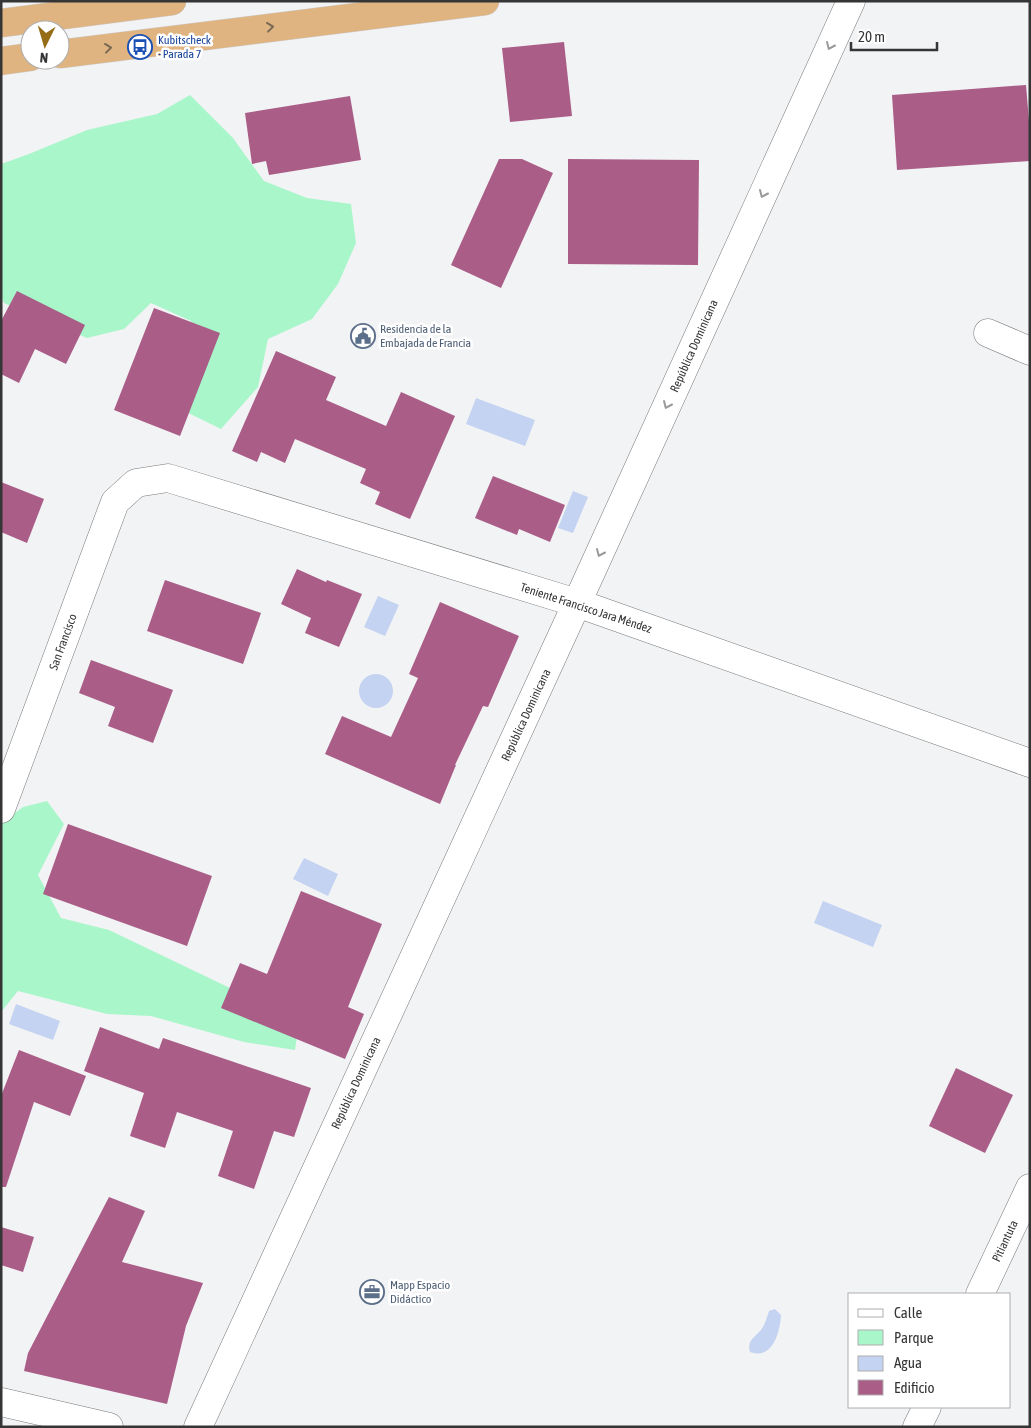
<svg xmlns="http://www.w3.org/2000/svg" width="1031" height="1428" viewBox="0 0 1031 1428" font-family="'Asap Condensed',sans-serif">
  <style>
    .green { fill: #a9f6ca }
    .water { fill: #c4d3f1 }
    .building { fill: #a95d87 }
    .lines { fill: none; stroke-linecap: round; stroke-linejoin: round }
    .minor-casing { stroke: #78797a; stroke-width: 29 }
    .tertiary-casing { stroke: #78797a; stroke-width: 29 }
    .trunk-casing { stroke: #cfcfcf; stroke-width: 29 }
    .minor { stroke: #fff; stroke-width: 28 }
    .tertiary { stroke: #fff; stroke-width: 28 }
    .trunk { stroke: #dfb480; stroke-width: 28 }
    .oneway { stroke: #796854 }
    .oneway2 { stroke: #9a9a9a }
    .labels { text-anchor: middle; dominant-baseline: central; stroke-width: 5; stroke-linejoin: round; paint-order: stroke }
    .transit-label { font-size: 12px; fill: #164399; stroke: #fff; text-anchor: start }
    .service-label { font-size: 12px; fill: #4e5e75; stroke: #fff; text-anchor: start }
    .street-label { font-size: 12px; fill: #353536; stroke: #fff }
  </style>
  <rect width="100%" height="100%" fill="#f2f3f5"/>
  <path class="green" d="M190 95 233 138 264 181 307 198 351 204 356 243 338 284 312 319 268 339 258 387 221 429 170 404 209 360 191 321 151 303 124 329 87 338 4 303 1 295V164L29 154 87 130 157 114Z
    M47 801 64 824 38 875 61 918 109 930 278 1011 299 1023 295 1050 244 1042 151 1016 107 1014 18 991 1 1012V823L23 807Z"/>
  <path class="water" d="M476 398 535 420 525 446 466 424Z
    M573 491 588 497 573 533 558 528Z
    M378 596 399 605 385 636 364 627Z
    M359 691a17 17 0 1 1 34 0a17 17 0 1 1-34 0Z
    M304 858 338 874 328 896 293 879Z
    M823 901 882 925 873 947 814 923Z
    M16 1004 60 1021 53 1040 9 1024Z
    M775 1309 781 1315C780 1332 773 1360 750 1352 746 1339 757 1337 763 1327 766 1322 767 1316 769 1311Z"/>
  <path class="building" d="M564 42 572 116 510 122 502 48Z
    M1026 85 1030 133V161L897 170 892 95Z
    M350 96 361 160 269 175 266 161 252 164 245 113Z
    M499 159H522L553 173 501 288 451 265Z
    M568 159 699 160 698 265 568 264Z
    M17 291 85 325 66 364 35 349 19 383 1 374V321Z
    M154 308 220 333 180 436 114 410Z
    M276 351 336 377 326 400 386 426 401 392 455 416 410 519 375 504 380 492 360 483 366 469 295 439 285 463 261 452 257 462 232 451Z
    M493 476 565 505 550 542 519 529 517 535 475 518Z
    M1 482 44 499 27 543 1 532Z
    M297 569 326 582 327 580 362 594 339 647 305 633 311 618 281 604Z
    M165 580 261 613 243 664 147 631Z
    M440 602 519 636 488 707 483 706 455 765H456L440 804 325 754 342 716 391 737 418 678 409 674Z
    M91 660 173 690 153 743 108 726 115 707 79 693Z
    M68 824 212 876 187 946 43 894Z
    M301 891 382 924 348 1007 364 1014 345 1059 221 1008 240 963 267 974Z
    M100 1027 159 1049 163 1038 311 1088 294 1137 274 1131 254 1189 218 1176 233 1131 177 1112 165 1148 130 1136 144 1093 84 1071Z
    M19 1050 86 1076 70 1116 34 1102 6 1187H1V1096Z
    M956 1068 1013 1095 985 1153 929 1126Z
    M109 1197 145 1211 122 1262 203 1283 186 1326 167 1404 24 1371 28 1353Z
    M1 1227 34 1237 23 1272 1 1265Z"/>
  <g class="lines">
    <defs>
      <path id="minor" d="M988 333 1030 351
        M1 809 115 502 136 483 168 478 577 603 1030 763
        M1 1402 109 1427"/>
      <path id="tertiary" d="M980 1294 1030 1188
        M198 1427 577 603 851 1
        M917 1427 927 1407"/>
      <path id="trunk" d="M1 23 172 1
        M60 54 485 1
        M1 61 30 57"/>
    </defs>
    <use href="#minor" class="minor-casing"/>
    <use href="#tertiary" class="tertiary-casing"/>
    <use href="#trunk" class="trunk-casing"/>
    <use href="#minor" class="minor"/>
    <use href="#tertiary" class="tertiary"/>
    <use href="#trunk" class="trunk"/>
  </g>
  <defs><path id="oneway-chevron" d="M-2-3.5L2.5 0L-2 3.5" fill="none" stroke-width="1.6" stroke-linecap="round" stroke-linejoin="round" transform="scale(1.25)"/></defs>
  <g class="oneway">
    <use href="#oneway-chevron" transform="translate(270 27) rotate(-7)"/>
    <use href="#oneway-chevron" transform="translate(108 48) rotate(-7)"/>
  </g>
  <g class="oneway2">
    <use href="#oneway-chevron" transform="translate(830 46) rotate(114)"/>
    <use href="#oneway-chevron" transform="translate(763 194) rotate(114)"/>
    <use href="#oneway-chevron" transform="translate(667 405) rotate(114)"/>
    <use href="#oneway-chevron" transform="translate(600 553) rotate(114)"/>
  </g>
  <defs>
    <symbol id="bus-ring" viewBox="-11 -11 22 22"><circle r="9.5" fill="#fff" stroke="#1a4fb4" stroke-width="1.5"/><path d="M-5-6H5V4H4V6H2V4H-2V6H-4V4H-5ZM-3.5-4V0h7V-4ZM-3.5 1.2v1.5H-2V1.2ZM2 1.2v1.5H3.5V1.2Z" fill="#1a4fb4"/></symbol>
    <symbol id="civic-ring" viewBox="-11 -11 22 22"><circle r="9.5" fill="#fff" stroke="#5c6f8a" stroke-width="1.5"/><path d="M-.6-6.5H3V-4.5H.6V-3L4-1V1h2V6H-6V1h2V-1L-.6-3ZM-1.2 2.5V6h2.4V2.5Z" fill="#5c6f8a"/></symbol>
    <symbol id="office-ring" viewBox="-11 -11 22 22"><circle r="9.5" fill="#fff" stroke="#5c6f8a" stroke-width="1.5"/><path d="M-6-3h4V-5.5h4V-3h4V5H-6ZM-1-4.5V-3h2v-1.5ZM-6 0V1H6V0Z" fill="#5c6f8a"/></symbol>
  </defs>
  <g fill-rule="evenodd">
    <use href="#bus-ring" x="126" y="33" width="28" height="28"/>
    <use href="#civic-ring" x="349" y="322" width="28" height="28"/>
    <use href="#office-ring" x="358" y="1278" width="28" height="28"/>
  </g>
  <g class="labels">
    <g class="transit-label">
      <text x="158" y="40">Kubitscheck<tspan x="158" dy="14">- Parada 7</tspan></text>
    </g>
    <g class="service-label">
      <text x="380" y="329">Residencia de la<tspan x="380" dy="14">Embajada de Francia</tspan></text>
      <text x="390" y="1285">Mapp Espacio<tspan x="390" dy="14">Didáctico</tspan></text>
    </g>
    <g class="street-label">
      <text transform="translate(694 346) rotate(-66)">República Dominicana</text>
      <text transform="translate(586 608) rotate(18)">Teniente Francisco Jara Méndez</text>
      <text transform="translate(63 642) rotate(-70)">San Francisco</text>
      <text transform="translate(526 715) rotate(-65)">República Dominicana</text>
      <text transform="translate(356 1083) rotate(-65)">República Dominicana</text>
      <text transform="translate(1005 1241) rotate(-65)">Pitiantuta</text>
    </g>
  </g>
  <rect width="1031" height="1428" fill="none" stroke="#353536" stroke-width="5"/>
  <rect x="848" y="1293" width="162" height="115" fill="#ffffff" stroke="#aeaeaf"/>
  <rect x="858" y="1309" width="25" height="8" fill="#ffffff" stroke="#aeaeaf"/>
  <text x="894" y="1318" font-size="15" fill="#353536">Calle</text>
  <rect x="858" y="1330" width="25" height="15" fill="#a9f6ca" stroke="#aeaeaf"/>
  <text x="894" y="1343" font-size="15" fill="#353536">Parque</text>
  <rect x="858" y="1356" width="25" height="15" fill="#c4d3f1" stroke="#aeaeaf"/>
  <text x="894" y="1368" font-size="15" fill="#353536">Agua</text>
  <rect x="858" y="1380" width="25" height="15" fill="#a95d87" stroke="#aeaeaf"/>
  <text x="894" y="1393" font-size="15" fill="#353536">Edificio</text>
  <g transform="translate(45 45) rotate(185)"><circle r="24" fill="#ffffff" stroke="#aeaeaf"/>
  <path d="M0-4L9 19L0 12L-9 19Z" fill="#956d17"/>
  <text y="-8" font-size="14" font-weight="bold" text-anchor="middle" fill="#353536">N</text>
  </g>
  <path d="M851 42v8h86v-8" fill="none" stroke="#353536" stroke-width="2.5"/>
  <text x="858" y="42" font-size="15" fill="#353536" stroke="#ffffff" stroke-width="4" paint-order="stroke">20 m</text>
</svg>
